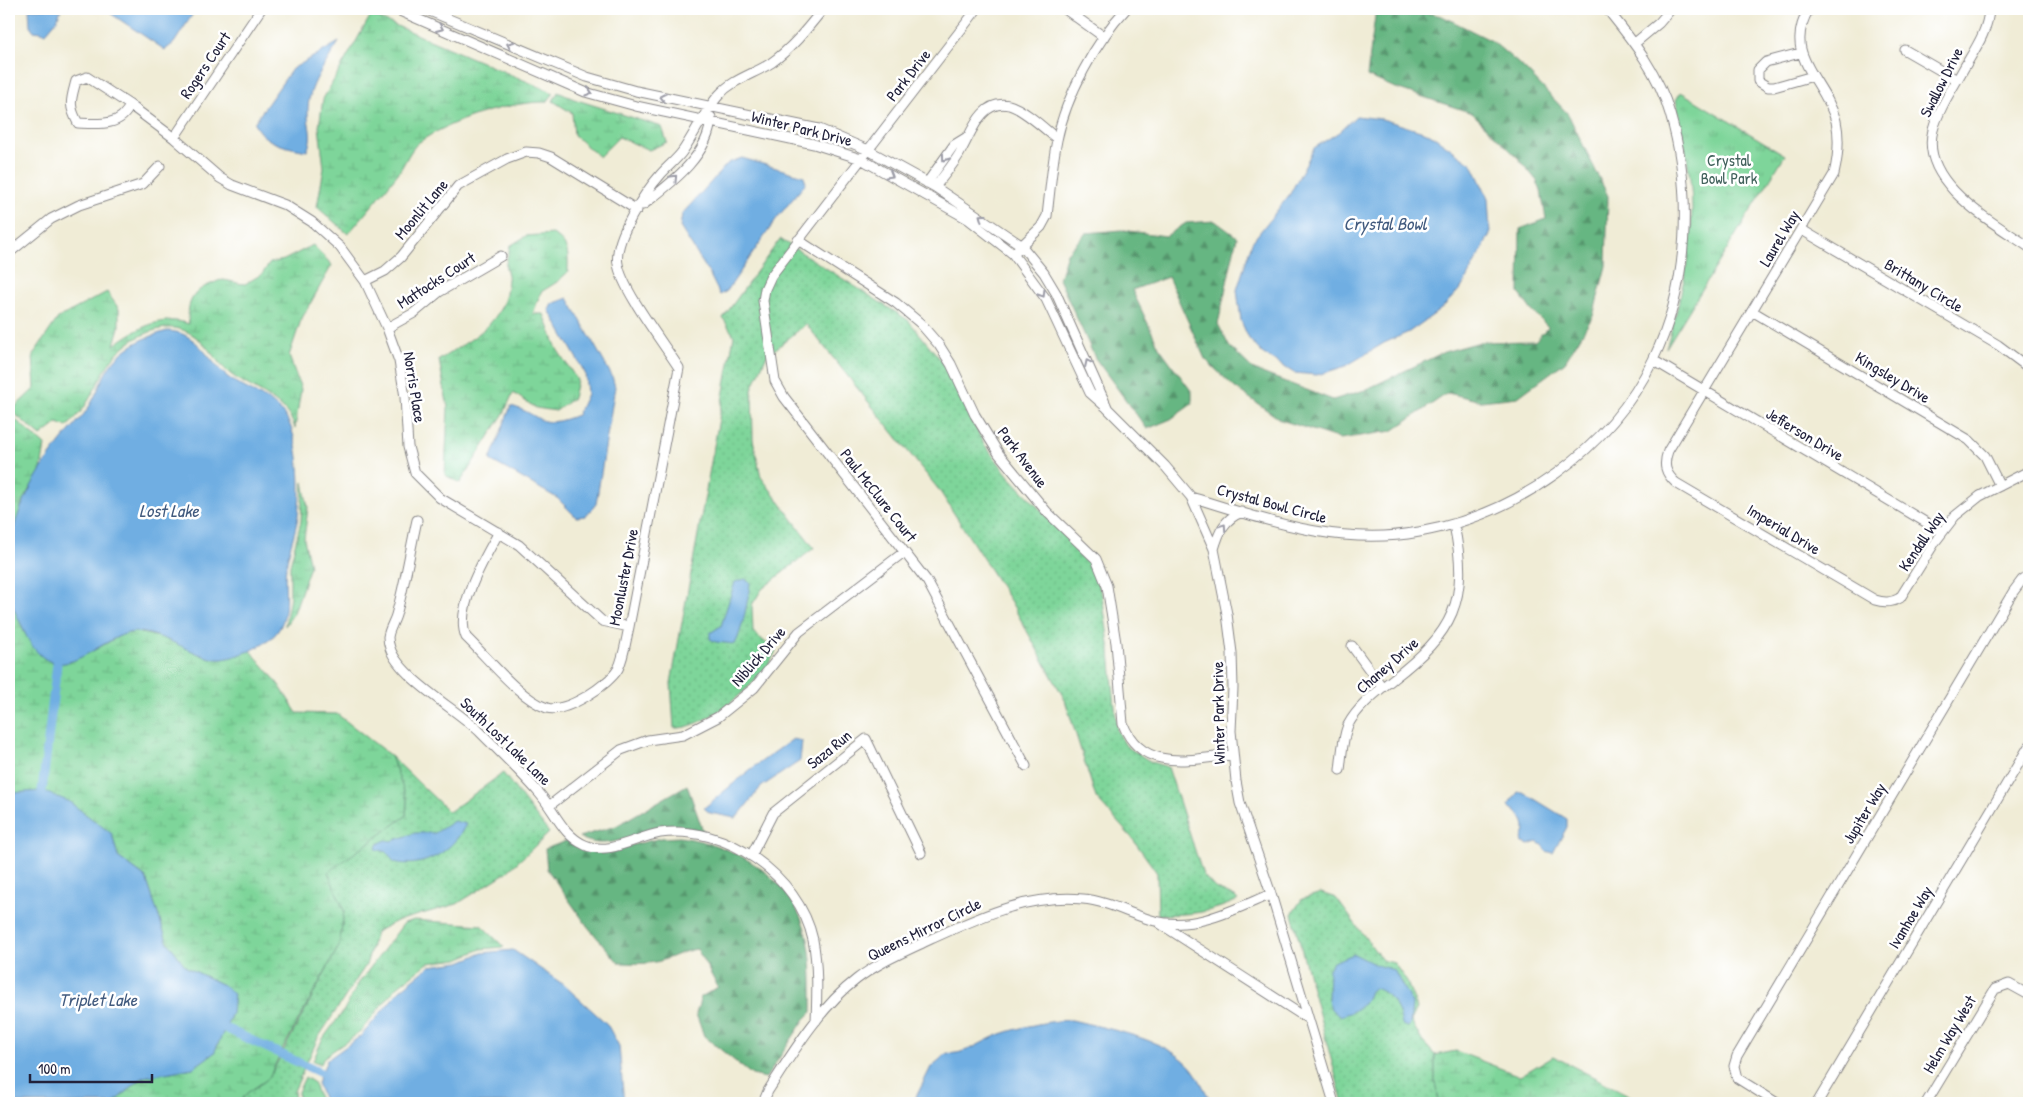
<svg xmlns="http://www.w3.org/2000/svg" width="2038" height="1112" viewBox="0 0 2038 1112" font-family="'Patrick Hand',sans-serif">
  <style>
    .grass { fill: url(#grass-dots); stroke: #507c6a }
    .forest { fill: url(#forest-firs); stroke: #446c5e }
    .wetland { fill: url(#wetland-marsh); stroke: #507c6a }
    .park { fill: url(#park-tufts); stroke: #507c6a }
    .water { fill: #6faee2; stroke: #48688e }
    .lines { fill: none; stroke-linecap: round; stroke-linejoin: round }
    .canal { stroke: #6faee2; stroke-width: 9 }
    .minor-casing { stroke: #898788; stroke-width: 11 }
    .minor { stroke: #fff; stroke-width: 9 }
    .oneway { stroke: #9c9ca7 }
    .labels { text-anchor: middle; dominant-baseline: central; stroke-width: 5; stroke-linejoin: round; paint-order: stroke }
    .street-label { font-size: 16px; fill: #22223b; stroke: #fff }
    .park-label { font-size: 16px; fill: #42615c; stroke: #fff }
    .water-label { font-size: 18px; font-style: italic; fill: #415a7e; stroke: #fff }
  </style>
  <defs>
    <pattern id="grass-dots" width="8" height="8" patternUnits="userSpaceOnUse" patternTransform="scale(1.25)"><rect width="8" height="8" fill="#7ed59a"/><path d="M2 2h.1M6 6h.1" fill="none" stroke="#6db786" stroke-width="1.8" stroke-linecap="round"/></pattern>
    <pattern id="forest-firs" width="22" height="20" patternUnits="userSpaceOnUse" patternTransform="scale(1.25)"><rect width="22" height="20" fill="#66b682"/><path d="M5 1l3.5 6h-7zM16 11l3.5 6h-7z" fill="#54946c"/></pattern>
    <pattern id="wetland-marsh" width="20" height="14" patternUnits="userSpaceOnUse" patternTransform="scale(1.25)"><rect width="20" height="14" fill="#7ed59a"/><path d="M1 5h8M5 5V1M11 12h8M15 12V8" fill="none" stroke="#6db786"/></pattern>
    <pattern id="park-tufts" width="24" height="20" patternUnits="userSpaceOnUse" patternTransform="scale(1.25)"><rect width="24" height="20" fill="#7ed59a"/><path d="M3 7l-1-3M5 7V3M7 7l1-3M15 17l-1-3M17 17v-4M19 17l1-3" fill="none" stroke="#6db786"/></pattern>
  </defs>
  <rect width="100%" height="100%" fill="#fff"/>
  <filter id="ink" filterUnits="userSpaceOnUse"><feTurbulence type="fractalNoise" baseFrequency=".02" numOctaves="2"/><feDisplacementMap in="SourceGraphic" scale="10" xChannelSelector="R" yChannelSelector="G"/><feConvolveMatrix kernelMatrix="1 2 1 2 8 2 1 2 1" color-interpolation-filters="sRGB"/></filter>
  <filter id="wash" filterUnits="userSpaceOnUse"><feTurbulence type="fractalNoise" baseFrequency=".0096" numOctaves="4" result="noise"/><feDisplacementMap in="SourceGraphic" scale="20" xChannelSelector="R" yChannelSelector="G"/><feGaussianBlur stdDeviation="1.12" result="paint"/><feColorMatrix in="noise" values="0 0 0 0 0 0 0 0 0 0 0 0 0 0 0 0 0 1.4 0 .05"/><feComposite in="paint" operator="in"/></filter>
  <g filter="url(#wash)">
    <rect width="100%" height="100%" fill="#f0ecd6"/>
    <path class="grass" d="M780 239 908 320 941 360 984 444 1008 475 1089 561 1102 595 1110 651 1117 730 1126 746 1151 762 1168 767 1203 875 1215 888 1235 897 1238 900C1208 914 1190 914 1158 915L1157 873 1132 838 1096 798 1065 700 1011 602 939 490 806 324 766 357 752 389 753 439 761 477 814 548 762 589 752 605 753 632 776 651C772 658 769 665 764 671 747 692 702 730 674 728L671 683 734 336 723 318Z
      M391 756 449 812 503 773 549 833 507 872 457 904 397 921 376 932 366 965 318 1038 294 1091 295 1103H239L247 1093 269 1078 339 946 344 911 327 872 406 816 407 800Z
      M1321 893 1336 898 1382 960 1394 963 1407 982 1417 1008 1411 1021 1422 1041 1435 1055V1083L1440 1103H1343L1292 914 1302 899Z"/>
    <path class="forest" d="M1376 9H1408L1442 16 1492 41 1526 70 1568 114 1608 196 1606 266 1593 316 1565 362 1518 397 1481 401 1448 393 1392 431 1340 439 1281 420 1234 387 1205 359 1168 277 1132 290 1159 347 1192 392V404L1171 419 1147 429 1095 358 1059 279 1067 253 1086 233 1122 230 1166 236 1186 223 1215 221 1237 237 1218 324 1229 346 1254 370 1333 400 1365 390 1444 352 1480 342 1535 341 1548 327 1532 311 1519 293 1520 229 1546 219 1541 191 1537 181 1519 159 1472 113 1393 87 1367 76Z
      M687 785 703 831C688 829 673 827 657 830 631 835 604 852 579 837L616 826Z
      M680 837C738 845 795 879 808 940 813 963 812 989 812 1012L804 1020 766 1078 752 1075 704 1036 696 1014 701 997 718 987 697 949C683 951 675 956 663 960 649 965 633 963 619 963L588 927 547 869 545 849 569 840 583 849 599 853 661 838Z"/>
    <path class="wetland" d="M371 15 554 93 547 102C510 101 448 121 418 143 410 150 405 163 399 172 383 193 365 214 348 234L317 207 324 168 319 127 323 99Z
      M558 92 574 99 662 127 667 142 649 150 619 137 599 157 574 135 572 113 553 101Z
      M553 234C570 246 568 253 568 272L557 282 541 292 533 314H544L557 349 577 380 573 398 556 411 536 408 513 393 504 413 460 483 445 475 448 408 439 360C472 338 506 324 508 279 509 276 507 272 506 268 505 261 509 253 510 246L526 236Z
      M313 245 332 265 301 320 289 356 301 389 295 428C286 400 255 391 233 376 217 365 209 345 193 335 178 326 167 326 150 332 108 348 106 373 85 406 80 414 73 420 67 427L58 423 41 436 11 411 35 388 33 355 58 318 107 292 119 309V327L114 345C136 329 162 314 189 324 186 306 191 291 211 284 214 283 219 280 222 280 229 280 237 284 245 284L262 274 270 263 284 260Z
      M9 414 45 445 41 470 23 500 9 547Z
      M303 482 308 508 304 539 310 566 294 613 285 626 290 596V565L301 521Z
      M9 592 24 632 42 656 89 653 123 634 136 632 169 639 210 659H222L250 650 277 682 297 713 337 714 391 756 407 800 406 816 328 872 344 911 339 946 280 1054 269 1078 247 1093 239 1103H113L143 1077 193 1068 223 985 186 967 167 941 146 878 118 857 112 834 9 793Z
      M414 920 481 925 504 947 481 949 458 959 428 963 397 987 359 1033 324 1057 321 1064 313 1061 322 1040 344 1010 358 984 404 923Z
      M1456 1051 1520 1076 1553 1056 1644 1103H1440L1435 1083V1055Z
      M305 1077 313 1082 321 1103H299L298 1092Z"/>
    <path class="park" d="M1681 92 1785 155 1666 348C1680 302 1691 258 1692 209 1692 173 1682 135 1676 100Z"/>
    <path class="water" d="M29 9H61L57 20 46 33 34 31 30 26Z
      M104 9H196L174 43 165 50Z
      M339 42C326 64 307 86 308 113 308 128 314 135 307 151 287 147 263 144 254 123L292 69Z
      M1356 116 1382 119 1430 134 1472 164 1488 198 1490 234 1462 287 1440 310 1409 332 1384 343 1346 366 1317 375 1294 373 1262 353 1249 339 1241 321 1237 290 1252 242 1290 194 1314 148 1339 132Z
      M742 158 804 176 806 183 777 218 727 291 720 295 709 273 680 227 682 214 702 192 728 163Z
      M568 298 612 376 615 387 596 504 586 516 576 517 557 498 490 460 511 406C544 415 537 431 577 415L587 394 585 373 549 310 552 304Z
      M167 331C194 331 206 355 222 372 242 392 278 396 290 425 301 453 302 492 297 522 294 537 288 552 286 567 283 588 291 614 277 632 267 646 240 656 223 659 201 662 166 632 135 632 111 633 78 668 55 663 39 660 27 640 22 626 17 616 11 604 9 593 1 536 27 485 61 441 69 431 79 421 87 410 96 397 100 382 108 369 122 347 143 338 167 331Z
      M745 579 750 582C749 596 742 632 735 644L716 642 710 639V633L721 626 735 582Z
      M793 739 802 741 800 761 761 787 739 815 735 818 710 813 704 808 751 769Z
      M42 791 68 801 112 834 118 857 146 878 167 941 186 967 223 985 234 994 232 1013 214 1053 193 1068 143 1077 113 1103H9V793Z
      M1518 792H1523L1567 819V827L1553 853 1546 851 1542 845 1537 842 1529 845 1523 843C1521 836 1524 836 1525 830 1526 818 1516 812 1508 806Z
      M454 821 466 824C454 850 424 870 394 862L387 852 376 849 378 844 386 840 392 841 415 833H435Z
      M513 950 564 985 607 1024 619 1046 624 1103H325L317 1083 327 1060 362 1035 400 990 430 966 460 962 482 953Z
      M1354 954 1376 965 1394 970 1412 1004 1410 1024 1407 1027 1402 1025C1400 1010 1391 992 1374 988L1370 991C1366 1005 1354 1013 1339 1016L1331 1009 1328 1000 1329 969 1333 962Z
      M1072 1020C1108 1029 1164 1038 1190 1066 1199 1076 1205 1092 1212 1103H913L931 1067 947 1053C965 1056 983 1040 1001 1034 1025 1026 1047 1021 1072 1020Z"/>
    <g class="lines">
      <path class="canal" d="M42 791 57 664
        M225 1028 321 1073"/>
    </g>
  </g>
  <g filter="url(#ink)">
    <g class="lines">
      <defs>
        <path id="minor" d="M395 9 585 92 636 106 814 144 861 159 968 219 1013 254 1046 299 1090 393 1107 408 1165 466 1191 497 1214 549 1227 614 1232 653 1233 688 1231 731 1236 781 1240 803 1271 894 1334 1103
          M425 9 587 77 636 91 819 129 868 150 935 187 1021 245 1044 273 1056 293 1107 407
          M977 9 771 276 765 289 763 301 775 381 784 397 927 581 1026 766
          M1065 9 1104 37
          M1809 9C1781 56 1825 79 1836 121 1840 139 1838 157 1834 174L1668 451C1663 465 1665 473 1676 483L1875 600C1884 603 1891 603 1900 598L1935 542 1955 516 1980 496 2029 471
          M1989 9C1988 31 1975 49 1964 68 1953 88 1939 108 1933 130 1919 183 1993 222 2029 247
          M1635 43 1659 23 1671 9
          M1905 50 1957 80
          M1800 53 1766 62 1758 70V81L1768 87H1774L1813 76
          M87 77 130 105C121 127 98 124 78 123 68 105 71 100 76 81Z
          M130 105 174 138 220 178 232 185 285 205 312 222 340 247 365 281 387 328 399 361 405 397 408 447 415 473 440 498 519 545 602 621 629 627
          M174 138 261 9
          M927 183 954 145 967 137
          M935 187C944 175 956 162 962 149 972 131 982 99 1009 105 1024 109 1045 129 1057 139
          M643 205C670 184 710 155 711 117
          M1802 230 1998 345 2029 368
          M798 240 896 303 920 323 939 345 951 364 975 415 999 454 1047 512 1096 559 1107 586 1116 643 1123 724C1142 773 1191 759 1232 755
          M1017 250 1041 227 1047 216C1050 191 1052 165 1057 140 1066 96 1096 41 1126 9
          M9 253 51 219 79 205 143 184 160 166
          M365 281 385 271 401 257 458 186 507 159 526 152 539 153 551 157 637 210
          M1752 311 1969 440 1985 456 2000 486
          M387 328 414 313 439 292 501 256
          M1653 360 1942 532
          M1191 497C1266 520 1340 547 1419 532 1516 515 1610 450 1653 360 1689 286 1693 192 1670 114 1659 74 1633 41 1607 9
          M417 520C410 551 405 584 396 615 394 622 389 629 388 637 388 640 389 645 390 648 399 677 457 710 480 732 500 752 521 772 539 793 555 811 562 835 585 845 609 856 636 837 660 833 725 824 799 875 813 940 818 966 817 994 816 1021
          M499 532C485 557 454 609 466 637 488 658 519 698 547 708 565 714 610 684 618 669 624 657 626 640 629 627L679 368C664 344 622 290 618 264 613 240 645 192 661 174 668 166 676 160 682 152 695 133 704 112 719 95 733 79 754 74 771 63 792 48 807 29 823 9
          M1214 549C1219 532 1224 519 1242 512
          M1352 646 1382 687
          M1340 770C1342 755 1342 740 1348 725 1358 706 1377 692 1393 679 1453 633 1470 600 1454 525
          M549 806 621 750 648 740 683 735 718 717 754 688 799 632 904 552
          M751 856 773 813 866 739 921 853
          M1159 923 1308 1019
          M763 1103 768 1091C793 1052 820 1007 857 979 879 962 906 951 931 939 980 917 1027 894 1083 899 1108 901 1131 915 1155 921 1195 931 1235 909 1271 894
          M1777 1103 1737 1078 1734 1066 1737 1056 2013 592 2022 580 2029 575
          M1817 1103 2029 746
          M1926 1103 1995 989 2009 984 2029 995"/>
      </defs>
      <use href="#minor" class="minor-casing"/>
      <use href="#minor" class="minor"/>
    </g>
    <defs><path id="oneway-chevron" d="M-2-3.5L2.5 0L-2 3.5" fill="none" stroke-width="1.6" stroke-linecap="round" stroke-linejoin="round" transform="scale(1.25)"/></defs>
    <g class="oneway">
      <use href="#oneway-chevron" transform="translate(440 28) rotate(23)"/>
      <use href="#oneway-chevron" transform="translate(510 45) rotate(-157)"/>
      <use href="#oneway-chevron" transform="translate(589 92) rotate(17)"/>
      <use href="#oneway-chevron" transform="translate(663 97) rotate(-168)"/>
      <use href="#oneway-chevron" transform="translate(945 158) rotate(126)"/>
      <use href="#oneway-chevron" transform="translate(890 175) rotate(30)"/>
      <use href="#oneway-chevron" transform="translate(674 178) rotate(-46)"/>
      <use href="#oneway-chevron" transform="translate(982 217) rotate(-144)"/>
      <use href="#oneway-chevron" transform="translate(1042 294) rotate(58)"/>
      <use href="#oneway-chevron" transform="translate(1088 363) rotate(-116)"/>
      <use href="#oneway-chevron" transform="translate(1223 527) rotate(-56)"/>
    </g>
  </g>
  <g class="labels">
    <g class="street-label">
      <text transform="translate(205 65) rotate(-56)">Rogers Court</text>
      <text transform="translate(908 75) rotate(-52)">Park Drive</text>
      <text transform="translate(1941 82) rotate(-63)">Swallow Drive</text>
      <text transform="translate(802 128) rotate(14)">Winter Park Drive</text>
      <text transform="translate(421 209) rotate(-50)">Moonlit Lane</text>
      <text transform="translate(1779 238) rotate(-59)">Laurel Way</text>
      <text transform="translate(436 280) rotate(-33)">Mattocks Court</text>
      <text transform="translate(1924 285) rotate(31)">Brittany Circle</text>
      <text transform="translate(1893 377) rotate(31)">Kingsley Drive</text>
      <text transform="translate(415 387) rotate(81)">Norris Place</text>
      <text transform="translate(1805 434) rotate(31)">Jefferson Drive</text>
      <text transform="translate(1023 457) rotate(53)">Park Avenue</text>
      <text transform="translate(879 495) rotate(52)">Paul McClure Court</text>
      <text transform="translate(1272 503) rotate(15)">Crystal Bowl Circle</text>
      <text transform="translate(1784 529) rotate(31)">Imperial Drive</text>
      <text transform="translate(1921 541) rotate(-56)">Kendall Way</text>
      <text transform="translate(623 577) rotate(-79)">Moonluster Drive</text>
      <text transform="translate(758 656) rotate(-49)">Niblick Drive</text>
      <text transform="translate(1387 665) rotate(-41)">Chaney Drive</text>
      <text transform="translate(1218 713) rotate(-91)">Winter Park Drive</text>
      <text transform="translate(506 741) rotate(44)">South Lost Lake Lane</text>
      <text transform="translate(829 749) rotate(-39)">Saza Run</text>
      <text transform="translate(1864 813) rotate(-59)">Jupiter Way</text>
      <text transform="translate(1910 917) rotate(-59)">Ivanhoe Way</text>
      <text transform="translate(924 929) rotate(-26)">Queens Mirror Circle</text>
      <text transform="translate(1949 1034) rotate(-59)">Helm Way West</text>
    </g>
    <g class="park-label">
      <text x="1729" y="160">Crystal<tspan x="1729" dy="18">Bowl Park</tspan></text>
    </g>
    <g class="water-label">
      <text x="1385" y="223">Crystal Bowl</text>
      <text x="169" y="510">Lost Lake</text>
      <text x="98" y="999">Triplet Lake</text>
    </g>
  </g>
  <rect width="2038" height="1112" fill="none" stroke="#fff" stroke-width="30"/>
  <path d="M30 1074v8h122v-8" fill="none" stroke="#22223b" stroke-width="2.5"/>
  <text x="38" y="1074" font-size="15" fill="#22223b" stroke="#ffffff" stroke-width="4" paint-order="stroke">100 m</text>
</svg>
